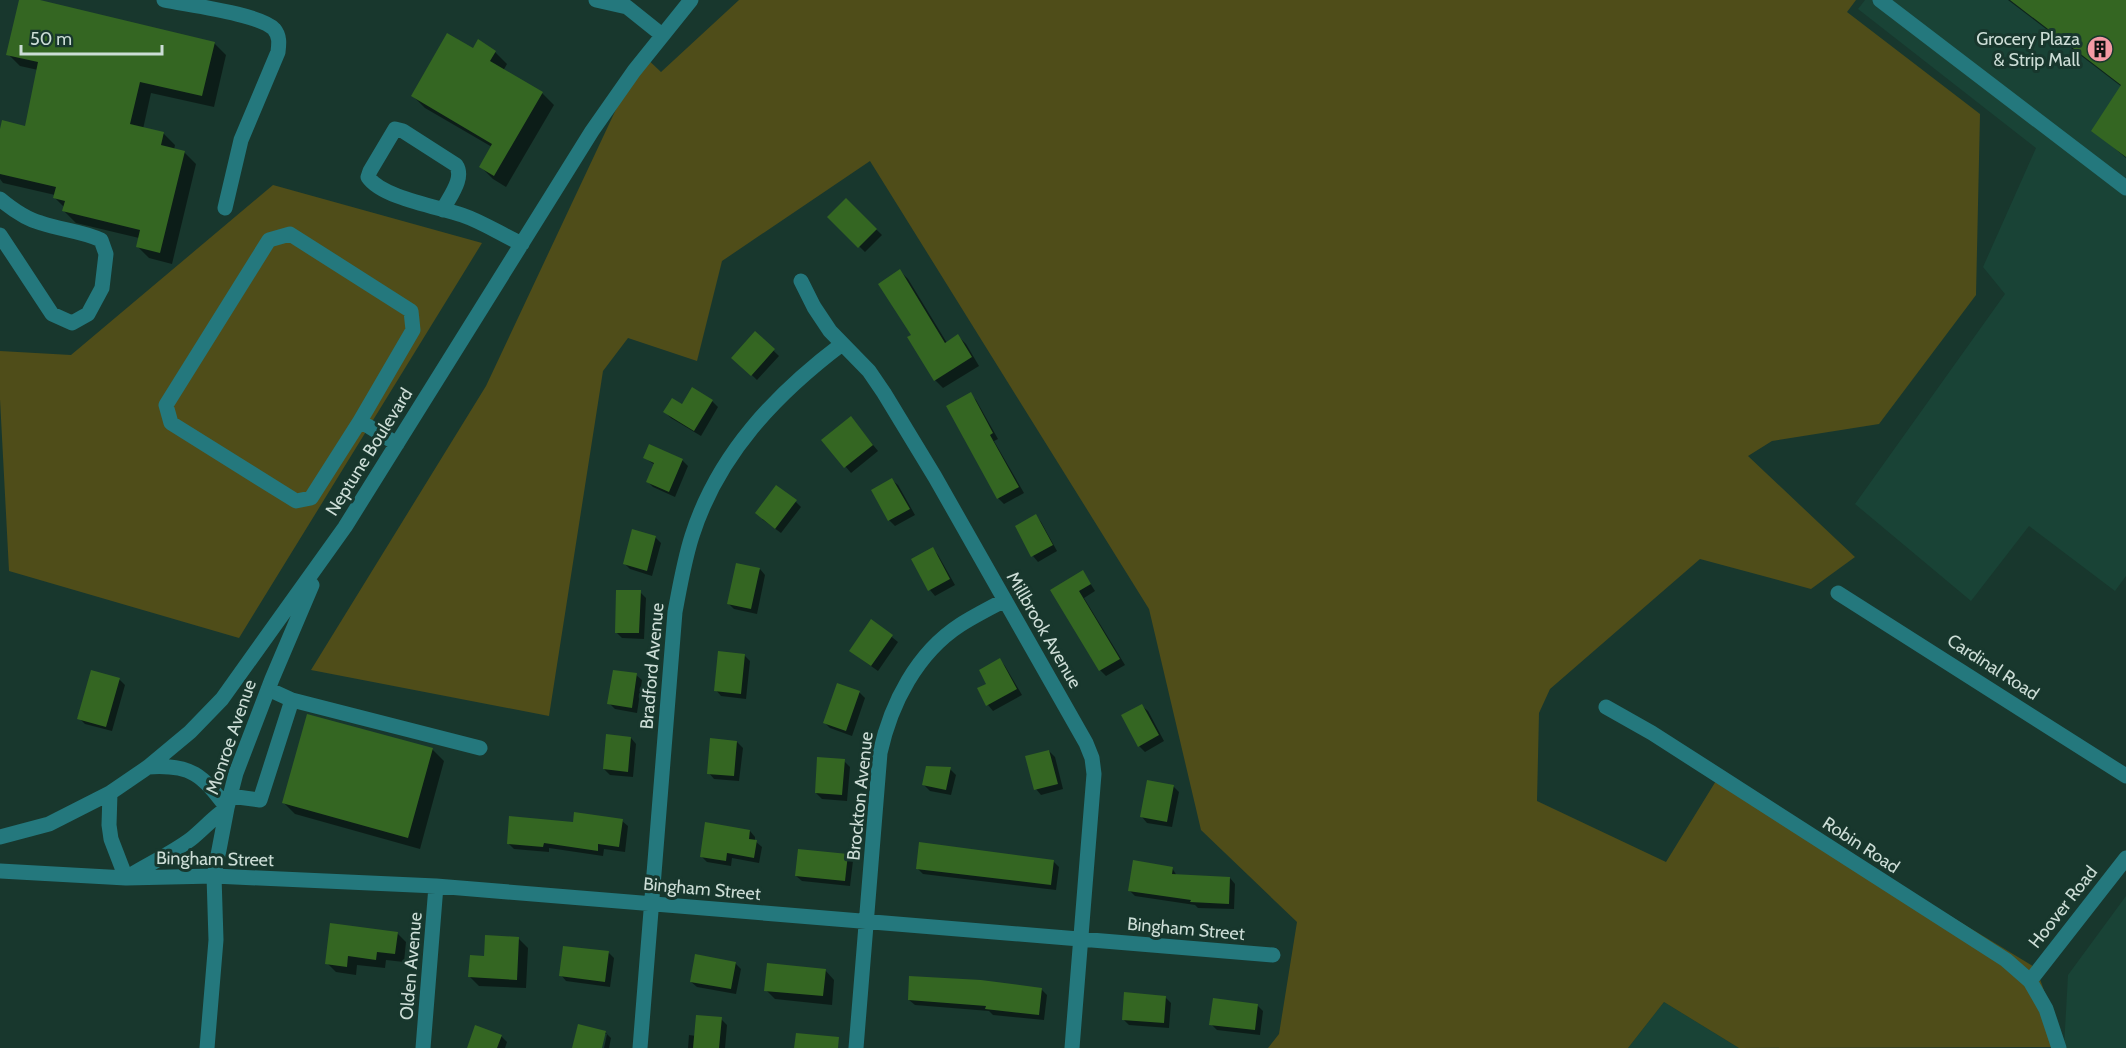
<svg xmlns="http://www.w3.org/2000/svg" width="2126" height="1048" viewBox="0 0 2126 1048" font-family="Cabin,sans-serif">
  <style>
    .built { fill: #194336 }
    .green { fill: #4f4d19 }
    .shadow { fill: #0007 }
    .building { fill: #346622 }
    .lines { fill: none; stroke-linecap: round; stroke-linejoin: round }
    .minor { stroke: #24787d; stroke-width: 15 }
    .labels { text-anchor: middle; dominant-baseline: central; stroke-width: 6; stroke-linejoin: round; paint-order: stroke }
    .poi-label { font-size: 18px; fill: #ccddd6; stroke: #18372d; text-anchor: end }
    .street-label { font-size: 18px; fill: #ccddd6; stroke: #18372d }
  </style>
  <rect width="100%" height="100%" fill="#18372d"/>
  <path class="built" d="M1865 0H2126V576L2115 591 2029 526 1971 601 1855 504 2005 294 1983 267 2036 148 1858 9Z
    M2126 896V1048H2062L2064 1047 2068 975Z
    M1664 1002 1739 1048H1628Z"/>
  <path class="green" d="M739 0H1856L1847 12 1980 114 1976 295 1879 424 1772 441 1748 456 1855 557 1811 589 1700 559 1550 689 1539 713 1537 801 1666 862 1719 776 2036 968 2064 1047 1739 1048 1664 1002 1628 1048H1268L1279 1034 1297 922 1201 830 1149 609 870 161 722 261 697 361 628 338 603 371 549 716 311 670 486 386 642 54 661 72Z
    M273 185 482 243 239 638 9 571 0 399V351L71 355Z"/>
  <path class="shadow" d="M21 0H33L214 43 226 55 214 107 151 93 143 129 164 134 175 145 174 150 184 152 196 164 172 264 149 258 137 246 139 238 76 223 64 211 65 208 55 198V195L3 183 0 179V135L26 127 38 70 20 66 8 54Z
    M2008 0H2126V158L2093 130 2122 87Z
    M478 42 495 52 507 64 503 71 542 93 554 105 506 187 493 179 481 167 492 147 425 108 413 96 473 50Z
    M846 200 882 235 865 252 829 217Z
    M900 271 908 279 947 343 958 336 966 344 979 366 943 388 935 380 909 338 913 335Z
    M755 333 779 356 757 380 733 357Z
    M970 394 976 400 998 439 994 441 1024 493 1004 504 998 498 948 406Z
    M712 401 718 407 701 436 671 418 665 412Z
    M856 424 878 451 851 473 823 440Z
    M645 458 682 460 688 466 675 497 653 487 648 482 655 465Z
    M892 480 898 485 915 515 895 526 889 520 873 491Z
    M796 502 801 507 781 533 762 519Z
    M1036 516 1041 522 1057 551 1038 562 1033 556 1017 527Z
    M655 537 661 543 652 576 630 569 624 563Z
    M933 549 938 555 955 585 935 596 930 590Z
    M760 569 765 575 757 614 734 609 728 603Z
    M1083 572 1095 591 1084 598 1125 665 1106 676 1100 670 1052 590Z
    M640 592 646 598 644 639 622 638 616 632Z
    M872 621 898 642 878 671 857 656Z
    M744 655 750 661 746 699 721 696 716 690Z
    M1000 660 1005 666 1022 695 993 711 988 705V684Z
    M636 675 642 680 637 713 615 709 609 703Z
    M119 679 125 685 112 731 85 724 79 718Z
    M859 692 865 698 852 736 830 728 824 722Z
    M1142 706 1148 711 1164 741 1145 752 1139 746Z
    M631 738 636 744 633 777 610 775 604 769Z
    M737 742 743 748 739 781 714 779 709 773Z
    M432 749 444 761 420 849 295 814 283 802Z
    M1049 751 1055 757 1063 789 1041 795 1036 789Z
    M844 761 850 767 847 801 822 799 816 793Z
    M950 769 956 775 951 795 930 791 924 785Z
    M1173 786 1179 792 1172 827 1147 823 1142 817Z
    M622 821 628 826 625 852 604 849 603 856 549 848V852L514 849 508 843 574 823Z
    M750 831 755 837V841L762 847 759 863 732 858 731 866 707 862 701 856Z
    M847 856 853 861 850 886 802 881 796 876Z
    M1053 861 1059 867 1056 890 923 874 917 868Z
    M1172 868 1177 876 1230 878 1235 884 1234 909 1198 908 1195 905 1135 896 1129 890Z
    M397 933 406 942 404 962 386 960 385 968 357 965 356 975 336 972 327 963Z
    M519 939 528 948 526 988 479 986 470 977 485 957Z
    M608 952 614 958 610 987 566 981 561 975Z
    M735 963 741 969 736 994 697 987 691 982Z
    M825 970 834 980 832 1005 775 999 766 990Z
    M1041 989 1047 995 1044 1020 993 1015 989 1011 915 1005 909 1000Z
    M1165 997 1171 1003 1169 1028 1129 1025 1123 1019Z
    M1257 1005 1263 1011 1260 1035 1217 1030 1211 1024Z
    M721 1019 727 1025 725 1048H688L689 1035 696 1036Z
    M605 1032 611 1038 609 1048H604L607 1034H604L601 1048H574Z
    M501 1036 507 1042 505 1048H468Z"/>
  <path class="building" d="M19 0H40L215 42 202 96 140 82 130 124 164 132 161 145 185 151 160 253 136 247 140 230 62 211 65 201 53 198 56 187 0 174V129L2 120 25 126 38 62 6 55Z
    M2010 0H2126V157L2091 131 2121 85Z
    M447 33 473 48 478 39 496 51 490 61 543 92 494 176 479 167 492 144 411 96Z
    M846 198 877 229 858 248 827 217Z
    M900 269 945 343 958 334 972 357 934 381 907 337 911 335 878 284Z
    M755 331 775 349 751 376 731 358Z
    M692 387 713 400 694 431 663 412 672 398 682 404Z
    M971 392 993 433 990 435 1019 487 997 499 946 406Z
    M851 416 873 445 844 468 821 440Z
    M649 444 683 459 669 492 646 482 654 463 643 458Z
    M892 478 910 509 888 521 871 490Z
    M776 485 797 500 775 529 755 513Z
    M1036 514 1053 545 1031 557 1015 526Z
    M632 529 656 536 647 571 623 564Z
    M933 547 950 579 928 591 911 559Z
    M736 563 760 568 751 609 727 604Z
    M1083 570 1091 584 1079 591 1120 659 1099 671 1050 590Z
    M616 590H641L639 633H615Z
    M871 619 893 635 871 666 849 651Z
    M718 651 745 654 741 694 714 691Z
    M1000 658 1017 689 986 706 977 688 986 684 979 670Z
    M91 670 120 678 106 727 77 719Z
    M613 670 637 673 632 708 607 704Z
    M837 683 860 691 846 731 823 723Z
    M1142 704 1159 735 1138 747 1121 715Z
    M307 714 433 748 408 838 282 803Z
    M606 734 631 737 628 772 603 769Z
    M710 738 737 741 734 776 707 774Z
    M1049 750 1058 784 1034 790 1025 756Z
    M817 757 845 759 842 795 815 793Z
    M926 766 951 767 946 790 922 785Z
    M1147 780 1174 785 1167 822 1140 817Z
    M574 812 623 819 619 847 598 844V851L544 843 543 847 507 844 509 816 573 822Z
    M705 822 750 830 749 839 757 840 754 858 727 853 726 861 700 857Z
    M919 842 1054 860 1051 885 916 869Z
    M798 849 848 854 845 881 795 876Z
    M1133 860 1173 867 1172 874 1230 877 1229 904 1190 902 1191 900 1128 891Z
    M330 923 398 932 395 954 377 952 376 960 348 956 347 967 325 964Z
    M485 935 519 937 517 980 468 977 470 955 484 956Z
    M563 946 609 951 605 982 559 976Z
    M695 954 736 962 731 989 690 982Z
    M767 963 826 969 823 996 764 991Z
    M909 976 981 980 1042 988 1039 1015 985 1009 986 1006 908 1000Z
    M1124 992 1166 996 1164 1023 1122 1020Z
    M1213 998 1258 1004 1255 1030 1209 1025Z
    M696 1015 722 1017 719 1048H693Z
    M578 1024 606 1031 602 1048H572Z
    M475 1025 502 1035 497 1048H467Z
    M796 1033 839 1037 838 1048H794Z"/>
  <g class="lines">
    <path class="minor" d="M164 0C187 5 260 14 274 29 280 36 279 44 278 52L241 140 225 208
      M596 0 627 7 662 35
      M1880 0 2126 188
      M0 199C12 209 26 219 41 223 61 230 82 231 101 240L106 254 102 288 88 314 72 323 52 314 0 235
      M443 210C449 197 465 178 456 165L403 131 395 129 370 171 368 177C382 198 439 207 462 215 483 222 502 235 522 244
      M801 281 814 307 830 331 869 371 884 393 935 477 1086 743 1092 758 1094 774 1072 1048
      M360 421 413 330 411 311 290 234 269 240 166 405 171 423 296 501 311 498 360 421 397 444
      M1838 593 2126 776
      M292 700 480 748
      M1606 707 1652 733 2006 960 2030 981 2046 1009 2059 1048
      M148 767C192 764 202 775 227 808
      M110 793 109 825 111 839 126 878
      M230 796 260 800 292 700 268 689
      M0 837 49 824 110 793 148 767 190 732 222 699 345 527 592 131 634 71 691 0
      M0 871 126 878 214 876 436 886 1273 955
      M126 878C148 864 171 854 191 839 203 829 214 817 227 808
      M2030 981 2126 858
      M207 1048 216 940 214 876 227 808 236 773 272 679 312 585
      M423 1048 436 886
      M640 1048 675 612C680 586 684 561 692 536 718 454 776 394 842 344
      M856 1048 880 753C891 703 917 653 960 625 974 616 990 608 1005 600"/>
  </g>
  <defs>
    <symbol id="building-disc" viewBox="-11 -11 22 22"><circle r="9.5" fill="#f49aa5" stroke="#18372d"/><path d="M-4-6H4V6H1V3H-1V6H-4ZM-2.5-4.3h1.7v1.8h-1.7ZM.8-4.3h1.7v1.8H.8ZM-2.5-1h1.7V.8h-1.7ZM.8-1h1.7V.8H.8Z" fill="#111"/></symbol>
  </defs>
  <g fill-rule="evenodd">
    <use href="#building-disc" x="2085" y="34" width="30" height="30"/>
  </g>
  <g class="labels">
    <g class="poi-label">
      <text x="2080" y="39">Grocery Plaza<tspan x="2080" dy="21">&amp; Strip Mall</tspan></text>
    </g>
    <g class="street-label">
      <text transform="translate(369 452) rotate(-58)">Neptune Boulevard</text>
      <text transform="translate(1044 630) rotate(60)">Millbrook Avenue</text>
      <text transform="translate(652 666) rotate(-85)">Bradford Avenue</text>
      <text transform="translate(1993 667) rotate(33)">Cardinal Road</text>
      <text transform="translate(231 737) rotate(-71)">Monroe Avenue</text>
      <text transform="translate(860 796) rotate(-84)">Brockton Avenue</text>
      <text transform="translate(1861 845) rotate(33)">Robin Road</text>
      <text transform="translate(215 859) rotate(1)">Bingham Street</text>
      <text transform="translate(702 889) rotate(5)">Bingham Street</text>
      <text transform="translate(2063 907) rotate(-52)">Hoover Road</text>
      <text transform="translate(1186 929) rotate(5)">Bingham Street</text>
      <text transform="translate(411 966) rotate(-85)">Olden Avenue</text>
    </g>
  </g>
  <path d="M21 45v9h141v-9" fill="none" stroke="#ccddd6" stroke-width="3"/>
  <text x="30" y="45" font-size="18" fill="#ccddd6" stroke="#18372d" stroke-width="4.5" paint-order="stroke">50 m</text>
</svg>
